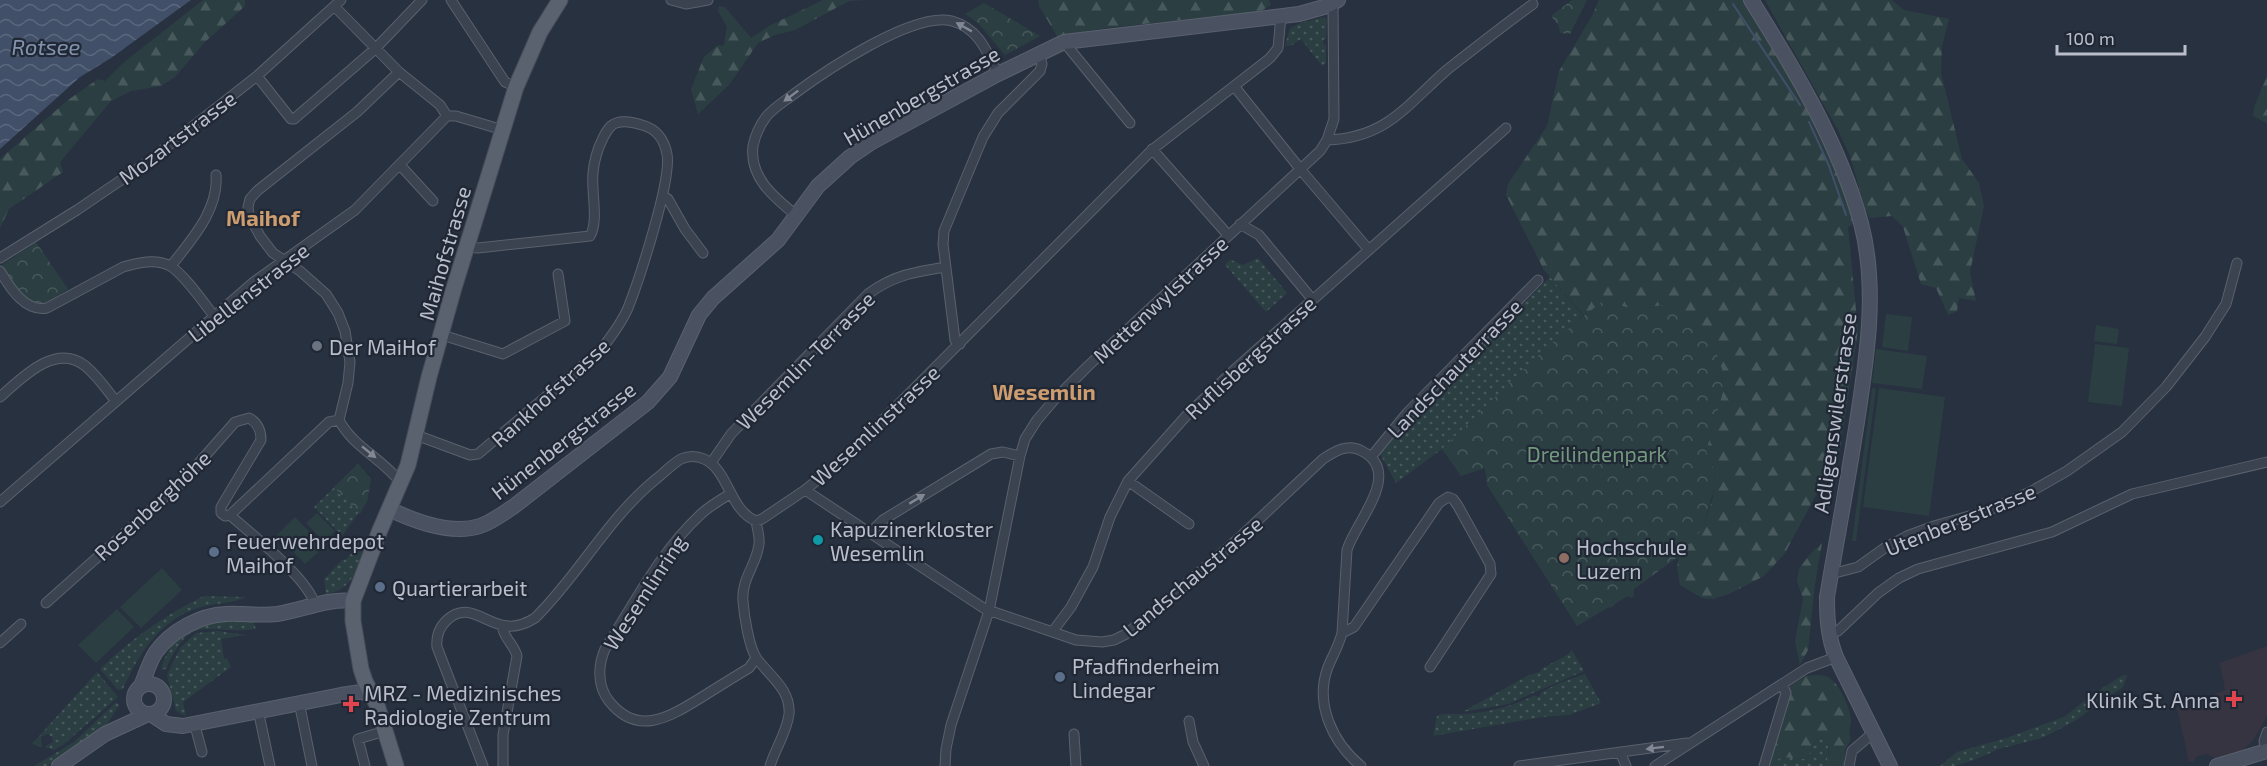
<svg xmlns="http://www.w3.org/2000/svg" width="2267" height="766" viewBox="0 0 2267 766" font-family="'Exo 2',sans-serif">
  <style>
    .medical { fill: #363441 }
    .grass { fill: url(#grass-dots) }
    .forest { fill: url(#forest-firs) }
    .park { fill: url(#park-crowns) }
    .pitch { fill: #2b3f42 }
    .water { fill: url(#water-waves) }
    .lines { fill: none; stroke-linecap: round; stroke-linejoin: round }
    .stream { stroke: #414f69; stroke-width: 2 }
    .street-casing { stroke: #5a616d; stroke-width: 11 }
    .secondary-casing { stroke: #5a616d; stroke-width: 16 }
    .primary-casing { stroke: #464c59; stroke-width: 17 }
    .street { stroke: #3c4350; stroke-width: 9 }
    .secondary { stroke: #4a5262; stroke-width: 14 }
    .primary { stroke: #5a626f; stroke-width: 15 }
    .oneway { fill: #818793 }
    .worship-dot { fill: #6b7280; stroke: #212835; stroke-width: 2 }
    .culture-dot { fill: #0f9aa8; stroke: #212835; stroke-width: 2 }
    .service-dot { fill: #5c6f8a; stroke: #212835; stroke-width: 2 }
    .education-dot { fill: #8d6e63; stroke: #212835; stroke-width: 2 }
    .health-dot { fill: #e0444e; stroke: #212835; stroke-width: 2 }
    .labels { text-anchor: middle; dominant-baseline: central; stroke-width: 4.5; stroke-linejoin: round; paint-order: stroke }
    .street-label { font-size: 21px; fill: #b9beca; stroke: #212835 }
    .poi-label { font-size: 21px; fill: #b9beca; stroke: #212835; text-anchor: start }
    .park-label { font-size: 21px; fill: #72997d; stroke: #212835 }
    .water-label { font-size: 22px; font-style: italic; fill: #8393af; stroke: #212835 }
    .neighbourhood-label { font-size: 22px; font-weight: bold; fill: #ce9d6f; stroke: #212835 }
  </style>
  <defs>
    <pattern id="grass-dots" width="8" height="8" patternUnits="userSpaceOnUse" patternTransform="scale(1.5)"><rect width="8" height="8" fill="#2b3f42"/><path d="M2 2h.1M6 6h.1" fill="none" stroke="#48595c" stroke-width="1.8" stroke-linecap="round"/></pattern>
    <pattern id="forest-firs" width="22" height="20" patternUnits="userSpaceOnUse" patternTransform="scale(1.5)"><rect width="22" height="20" fill="#2b3f42"/><path d="M5 1l3.5 6h-7zM16 11l3.5 6h-7z" fill="#48595c"/></pattern>
    <pattern id="park-crowns" width="20" height="18" patternUnits="userSpaceOnUse" patternTransform="scale(1.5)"><rect width="20" height="18" fill="#2b3f42"/><path d="M2 6a3 3 0 1 1 6 0M12 15a3 3 0 1 1 6 0" fill="none" stroke="#48595c"/></pattern>
    <pattern id="water-waves" width="16" height="10" patternUnits="userSpaceOnUse" patternTransform="scale(1.5)"><rect width="16" height="10" fill="#414f69"/><path d="M0 5q4-4 8 0t8 0" fill="none" stroke="#5a677d"/></pattern>
  </defs>
  <rect width="100%" height="100%" fill="#283140"/>
  <path class="medical" d="M2267 646V716L2254 739 2243 750 2215 758 2207 754 2197 756 2194 761 2189 762 2177 708 2225 690 2220 663Z"/>
  <path class="grass" d="M1324 17 1327 19 1326 39 1323 40 1324 45H1326V63L1322 66 1301 39 1292 45 1285 46 1290 28 1300 23Z
    M1258 258 1287 293 1266 312 1225 265C1231 255 1236 264 1243 265Z
    M1550 277 1583 316 1509 384 1442 449 1396 483 1379 452 1408 419Z
    M358 464 371 479 367 501 342 536 314 507Z
    M359 538 366 540C359 564 355 590 326 594L324 579 342 560H345L354 551 353 549 358 545 356 542Z
    M204 596 247 597C234 603 216 603 201 607 161 618 139 653 123 689L118 690 100 669C131 639 165 615 204 596Z
    M237 620 253 622 256 629C206 636 192 610 166 669L161 670C170 633 201 621 237 620Z
    M217 631 246 635 221 639 224 659 227 658 231 667 183 702 186 716 176 711 167 675 180 648 196 633Z
    M1572 650 1584 671 1508 704 1462 712 1529 675 1540 672 1541 669 1567 655Z
    M97 672 118 697 63 745 54 750 44 747 53 742 52 737 48 734 41 737 42 747 32 744Z
    M1585 674 1601 703 1569 715 1542 717 1433 736 1437 716C1445 712 1456 715 1465 714 1491 712 1513 706 1535 695L1537 697 1541 695 1540 693 1559 683Z
    M2123 675 2127 676 2123 687 2073 722 2042 738 1999 749 1974 760 1955 766H1940L1957 752 2006 738 2064 717 2092 695Z
    M116 702 119 705 108 723 88 739 48 766H34L74 742Z
    M1818 737 1826 739C1830 749 1829 756 1825 766H1774L1778 759C1788 755 1797 761 1807 758Z"/>
  <path class="forest" d="M203 0H245V6L205 42 175 77 161 86 131 91 111 101 60 162 63 172 9 209 0 228V159L68 100 98 79 105 81 123 63Z
    M823 0H865L849 1 795 30 775 35 758 43 729 85 698 114 691 89 704 57 718 45 723 46 724 45 727 27 718 11 719 6 725 7 751 38 771 25Z
    M1038 0H1269L1271 5 1261 11 1107 28 1057 36 1039 6Z
    M1599 0H1743C1778 53 1811 108 1835 167 1843 185 1848 205 1853 224L1848 227 1858 331 1838 462 1828 472 1785 553 1764 576 1729 594 1713 599 1702 598 1680 585 1677 568 1679 556 1704 526 1713 497 1715 477 1706 451 1723 391 1722 369 1667 304 1638 310 1603 302 1584 316 1544 270 1506 195 1508 184 1547 126 1559 71 1592 16Z
    M1765 0H1892L1904 10 1949 19 1942 46 1941 73 1962 159 1979 183 1984 206 1970 272 1976 301 1959 298 1957 311 1948 315 1936 288 1921 284 1903 227 1892 216 1870 218 1866 211 1850 156 1838 130Z
    M2267 75V123L2253 116 2254 108Z
    M1822 543 1815 584 1808 650 1800 665 1795 641 1803 599 1797 581 1799 569 1810 554Z
    M1814 675C1821 675 1827 675 1832 680 1841 687 1850 709 1851 720 1851 727 1848 732 1851 739L1845 750 1844 766H1825C1829 756 1833 743 1821 737H1818L1807 758C1797 761 1788 755 1778 759L1774 766H1766L1785 689 1806 676Z"/>
  <path class="park" d="M1572 0H1587L1570 34 1560 33 1559 26 1551 16Z
    M984 3 1040 36 1005 55 978 23 965 14Z
    M36 242 68 289C60 294 51 301 42 304 27 308 10 276 2 265Z
    M1603 301 1638 310 1668 304 1713 343 1722 369 1723 391 1706 451 1714 470 1715 484 1704 526 1687 548 1679 556 1634 589V596L1631 598 1627 596 1615 604V605L1610 608 1609 607 1577 626 1487 485 1485 468 1461 476 1442 449C1494 399 1545 345 1603 301Z
    M358 464 371 479 367 501 360 514 334 487Z"/>
  <path class="pitch" d="M1886 314 1912 317 1908 351 1882 347Z
    M2096 325 2119 329 2117 344 2094 341Z
    M2095 344 2129 348 2122 406 2088 402Z
    M1876 349 1927 356 1922 389 1872 383Z
    M1872 388 1876 389 1856 541H1852Z
    M1879 388 1945 397 1929 516 1863 507Z
    M317 513 335 531 324 542 306 523Z
    M295 517 324 547 305 564 277 535Z
    M162 568 182 590 141 628 120 607Z
    M117 609 134 627 96 663 78 645Z"/>
  <path class="water" d="M0 0H191L111 58 80 77 0 149Z"/>
  <g class="lines">
    <path class="stream" d="M1733 4 1800 105
      M1809 122 1829 166 1846 215"/>
    <defs>
      <path id="street" d="M451 0 505 82 516 87
        M671 0 686 4 708 0
        M335 7 399 72 440 105 447 116
        M1064 42 1130 123
        M399 72 357 112 257 191 250 199 248 207 249 215 260 236 273 253 300 271 326 294 338 313 345 331 350 362 348 383 339 420C353 447 383 459 401 483
        M257 76 291 119H294L375 49 422 0
        M1234 86 1301 170 1369 250
        M1327 140C1388 138 1407 104 1448 69 1476 47 1504 25 1533 4
        M1152 149 1228 235
        M400 165 433 201
        M663 196 668 199 685 229 703 253
        M797 216C775 198 749 178 753 146 755 136 760 125 766 117 773 108 785 101 794 94 825 71 914 11 952 21 978 28 987 51 998 74
        M1240 224 1259 235 1312 299
        M0 258 77 210 146 163 257 76 341 0
        M171 266C191 240 219 210 216 175
        M0 271C10 288 25 312 47 308L123 267C137 263 156 258 170 266 183 273 204 303 214 316
        M442 335 503 354 565 321 558 274
        M960 344 955 340 943 244 944 231 983 137 998 113 1040 71 1042 64 1039 53
        M0 397C21 379 54 343 84 365 96 374 106 389 115 400
        M416 435 470 455 478 454 600 351C611 337 621 324 628 308 639 280 672 180 667 154 664 139 657 129 642 125 632 122 619 119 611 126 608 129 605 134 603 138 598 148 594 161 593 173 591 190 599 222 590 236L478 248 467 247
        M1371 457 1407 413 1538 280
        M711 463 731 434 868 294C894 275 914 272 946 267
        M1128 481 1189 524
        M805 490 985 609 1076 640 1102 642 1114 640 1126 634 1156 610 1239 538 1323 459C1335 451 1348 443 1362 451 1404 473 1355 522 1347 550L1342 633
        M730 494C720 500 708 507 700 515 660 552 634 604 605 649 598 665 597 686 609 701 638 738 671 716 702 697 718 687 734 677 749 668L756 658
        M0 502 255 281 355 210 447 116H456L503 130
        M230 515 329 422 339 420
        M756 521C757 528 760 537 759 544 757 564 741 579 743 601 744 615 749 648 757 659 770 676 791 690 789 714 787 732 775 749 770 766
        M870 533 883 520 991 454 1003 452 1020 456
        M1831 574 1858 567 1886 547 1907 536 1934 526 1987 511 2030 492 2067 471 2122 432 2166 387 2205 337 2226 304 2237 263
        M46 603 183 481 235 422 249 418C258 423 261 430 261 440L221 507V513L225 516 230 515C252 535 308 578 315 605
        M502 626C504 639 514 644 517 656L503 735V766
        M1053 631 1071 607 1093 567 1110 517 1128 481 1187 415 1235 369 1506 128
        M1829 632 1838 631 1878 593 1899 578 1918 569 2052 532 2132 494 2267 462
        M0 643 21 624
        M299 702 312 766
        M258 710 270 766
        M1189 721 1193 742 1204 766
        M194 722 202 752
        M1074 734 1076 766
        M1620 752 1626 766
        M2266 752 2264 741 2267 732
        M365 766 358 739 385 731
        M483 766 437 647C436 637 439 628 446 621 468 599 485 625 508 626 518 627 527 623 535 618 579 575 607 519 656 479 664 473 672 464 681 459 688 456 697 456 704 459 729 470 729 510 756 521L762 519 805 490 848 455 1153 149 1270 58 1278 48 1281 16
        M945 766 946 749 951 725 989 611 1020 456 1025 439 1037 420 1055 399 1088 366 1320 151 1327 140 1334 119 1333 3
        M1361 766C1333 743 1314 704 1328 667 1333 655 1339 645 1342 633L1354 627 1439 503 1448 497 1453 499 1458 506 1490 564 1491 574 1430 667
        M1519 766 1687 743
        M1655 766 1807 668 1836 657
        M1764 766 1786 693 1782 685
        M1849 766 1852 751 1873 733"/>
      <path id="secondary" d="M1751 0C1795 70 1839 143 1861 223 1878 288 1867 357 1857 422 1848 480 1837 538 1827 597 1827 618 1828 637 1836 657L1890 766
        M389 509C414 521 452 535 480 526 492 522 502 514 513 507L648 402 670 377 699 315 713 298 778 240 818 186 850 157 872 142 998 74 1064 42 1299 14 1324 7 1338 0
        M134 699a15 15 0 1 1 30 0a15 15 0 1 1-30 0Z
        M141 686C146 675 149 662 156 652 171 631 200 615 226 614 243 613 260 616 277 614 303 610 327 598 353 601
        M151 714 166 724 183 726 341 695 361 692 373 694
        M59 766 105 734 146 715
        M2217 766 2267 751"/>
      <path id="primary" d="M396 766 377 705 365 681 361 669 353 621V601L380 530 408 465 429 377 454 288 516 87 540 32 560 0"/>
    </defs>
    <use href="#street" class="street-casing"/>
    <use href="#secondary" class="secondary-casing"/>
    <use href="#primary" class="primary-casing"/>
    <use href="#street" class="street"/>
    <use href="#secondary" class="secondary"/>
    <use href="#primary" class="primary"/>
  </g>
  <defs><path id="oneway-solid" d="M-6-.8H1V-3.2L6.5 0L1 3.2V.8H-6Z" transform="scale(1.5)"/></defs>
  <g class="oneway">
    <use href="#oneway-solid" transform="translate(964 27) rotate(-151)"/>
    <use href="#oneway-solid" transform="translate(791 96) rotate(143)"/>
    <use href="#oneway-solid" transform="translate(369 452) rotate(39)"/>
    <use href="#oneway-solid" transform="translate(917 499) rotate(-31)"/>
    <use href="#oneway-solid" transform="translate(1655 748) rotate(173)"/>
  </g>
  <circle class="worship-dot" cx="317" cy="346" r="6"/>
  <circle class="culture-dot" cx="818" cy="540" r="6"/>
  <g class="service-dot">
    <circle cx="214" cy="552" r="6"/>
    <circle cx="380" cy="587" r="6"/>
    <circle cx="1060" cy="677" r="6"/>
  </g>
  <circle class="education-dot" cx="1564" cy="558" r="6"/>
  <g class="health-dot">
    <path d="M2231 690h6v6h6v6h-6v6h-6v-6h-6v-6h6z"/>
    <path d="M348 695h6v6h6v6h-6v6h-6v-6h-6v-6h6z"/>
  </g>
  <g class="labels">
    <g class="street-label">
      <text transform="translate(921 95) rotate(-30)">Hünenbergstrasse</text>
      <text transform="translate(177 137) rotate(-37)">Mozartstrasse</text>
      <text transform="translate(444 253) rotate(-74)">Maihofstrasse</text>
      <text transform="translate(248 292) rotate(-38)">Libellenstrasse</text>
      <text transform="translate(1160 299) rotate(-43)">Mettenwylstrasse</text>
      <text transform="translate(1250 357) rotate(-43)">Ruflisbergstrasse</text>
      <text transform="translate(805 360) rotate(-45)">Wesemlin-Terrasse</text>
      <text transform="translate(1454 368) rotate(-46)">Landschauterrasse</text>
      <text transform="translate(550 392) rotate(-42)">Rankhofstrasse</text>
      <text transform="translate(1834 413) rotate(-82)">Adligenswilerstrasse</text>
      <text transform="translate(875 425) rotate(-43)">Wesemlinstrasse</text>
      <text transform="translate(563 440) rotate(-38)">Hünenbergstrasse</text>
      <text transform="translate(152 505) rotate(-43)">Rosenberghöhe</text>
      <text transform="translate(1960 519) rotate(-22)">Utenbergstrasse</text>
      <text transform="translate(1192 576) rotate(-40)">Landschaustrasse</text>
      <text transform="translate(644 592) rotate(-57)">Wesemlinring</text>
    </g>
    <g class="poi-label">
      <text x="329" y="346">Der MaiHof</text>
      <text x="830" y="528">Kapuzinerkloster<tspan x="830" dy="24">Wesemlin</tspan></text>
      <text x="226" y="540">Feuerwehrdepot<tspan x="226" dy="24">Maihof</tspan></text>
      <text x="1576" y="546">Hochschule<tspan x="1576" dy="24">Luzern</tspan></text>
      <text x="392" y="587">Quartierarbeit</text>
      <text x="1072" y="665">Pfadfinderheim<tspan x="1072" dy="24">Lindegar</tspan></text>
      <text x="364" y="692">MRZ - Medizinisches<tspan x="364" dy="24">Radiologie Zentrum</tspan></text>
      <text x="2220" y="699" text-anchor="end">Klinik St. Anna</text>
    </g>
    <g class="park-label">
      <text x="1597" y="453">Dreilindenpark</text>
    </g>
    <g class="water-label">
      <text x="46" y="46">Rotsee</text>
    </g>
    <g class="neighbourhood-label">
      <text x="263" y="217">Maihof</text>
      <text x="1044" y="391">Wesemlin</text>
    </g>
  </g>
  <path d="M2057 45v9h128v-9" fill="none" stroke="#b9beca" stroke-width="3"/>
  <text x="2066" y="45" font-size="18" fill="#b9beca" stroke="#212835" stroke-width="4.5" paint-order="stroke">100 m</text>
</svg>
